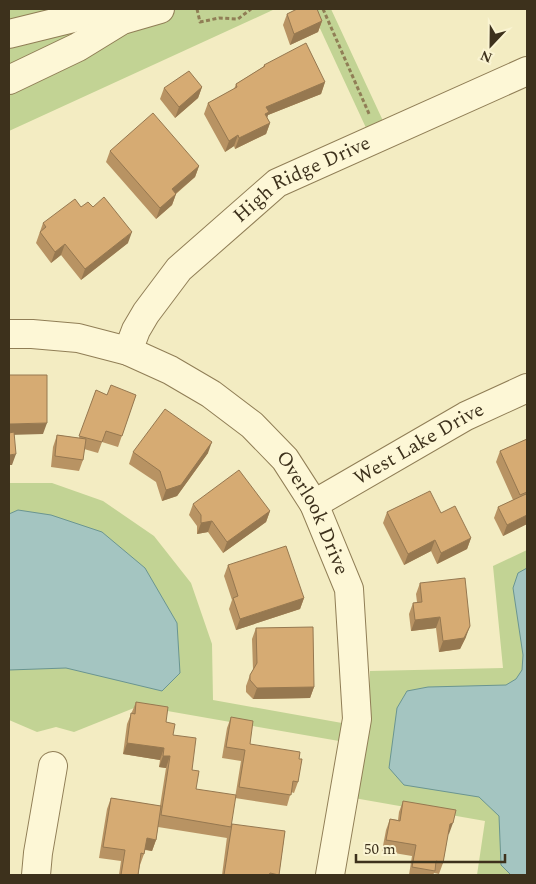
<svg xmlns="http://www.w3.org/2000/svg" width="536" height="884" viewBox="0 0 536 884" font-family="Spectral,serif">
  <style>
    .green { fill: #c2d394 }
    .water { fill: #a4c5c1; stroke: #6a9591 }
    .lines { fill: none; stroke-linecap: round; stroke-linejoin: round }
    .minor-casing { stroke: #907e56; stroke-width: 30 }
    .path { stroke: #907e56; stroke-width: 3; stroke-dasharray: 4 2.5; stroke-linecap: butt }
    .minor { stroke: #fdf7d6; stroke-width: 28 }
    .wall { fill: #b89363 }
    .shaded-wall { fill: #967850 }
    .building { fill: #d6ab73; stroke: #967850 }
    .labels { text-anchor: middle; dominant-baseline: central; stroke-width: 4.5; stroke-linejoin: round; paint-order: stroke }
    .street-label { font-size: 20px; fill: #3d311c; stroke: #faf4d2 }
  </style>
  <rect width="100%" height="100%" fill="#f3ecc2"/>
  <path class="green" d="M9 9H275L9 131Z
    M311 9H331L384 123 367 130Z
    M9 483H52L103 501 154 536 191 583 212 644 213 700 342 723 339 741 139 706 74 732 56 727 37 732 9 720Z
    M527 550V875H477L485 821 354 798 369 714 370 671 503 668 493 566Z"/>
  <path class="water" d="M18 510 51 515 102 532 145 568 177 623 180 673 162 691 66 668 9 670V514Z
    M527 568V875H511L501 865 499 816 479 797 404 785 389 768 397 708 407 691 428 687 506 685 516 679 522 670 523 655 513 588 518 573Z"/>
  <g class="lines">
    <defs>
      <g id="minor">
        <path d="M9 34 78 17 122 20"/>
        <path d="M9 80 78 47 122 20 160 9"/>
        <path id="s1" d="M9 334H32L78 338 128 351 170 370 211 394 252 425 285 459 314 504 349 589 357 719 330 875"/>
        <path id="s2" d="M128 351 136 330 146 313 179 269 277 183 527 71"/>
        <path id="s3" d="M314 504 466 416 527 388"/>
        <path d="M36 875 38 853 53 766"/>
      </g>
    </defs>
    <use href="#minor" class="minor-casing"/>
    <path class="path" d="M197 9 200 22 219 18 238 19 251 9
      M323 9 370 116"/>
    <use href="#minor" class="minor"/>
  </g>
  <path class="wall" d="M287 14 322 21 318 32 290 45 283 25Z
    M264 65 325 82 321 94 268 115 267 118 270 123 266 134 235 149 234 146 225 152 204 114 208 103 234 89 236 84 263 67Z
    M202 87 198 98 175 118 160 99 164 88Z
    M110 151 199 166 195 177 176 194 172 205 156 219 106 162Z
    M81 207H93L128 243 81 280 61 255 51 263 36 243 43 223Z
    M96 390 107 395H136L118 447 102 442 98 453 84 449 83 460 79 471 51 467 53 447 57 435 79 438Z
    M527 439V524L503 536 494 518 498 507 513 500 496 462 500 451Z
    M133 452 208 453 177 496 162 501 156 482 129 464Z
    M193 504 270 511 266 522 223 553 208 532 197 534V526L189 515Z
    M387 512 441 513 471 538 467 549 437 564 431 551 404 565 383 523Z
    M228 565 304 598 300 609 236 630 229 609 232 600 224 576Z
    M420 583 466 637 460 649 439 652 436 628 411 631 409 614 413 603 417 602 416 594Z
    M256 628 314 687 310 698 253 699 246 692V686L250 675 253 670 252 639Z
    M136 702 166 722 192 770 196 789 231 825 285 831 279 875H222L227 837V838L158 827 156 840 152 851 145 850 144 854 140 865 138 875H119L121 861 99 858 107 809 111 798 160 806 166 768 159 767 160 760 123 754 127 724Z
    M231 717 250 744 299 759 298 782 294 793 291 792 287 806 235 798 241 761 222 758 227 728Z
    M403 801 449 834H448L443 863 439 874 434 873 433 875H409L412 856 382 851 386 830 390 819 398 820 399 812Z"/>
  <path class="shaded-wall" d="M322 21 318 32 290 45 294 34Z
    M325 82 321 94 268 115 265 123 262 118 266 107Z
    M202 87 198 98 175 118 179 107Z
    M270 123 266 134 235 149 239 138Z
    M238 135 234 146 225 152 229 141Z
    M199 166 195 177 168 200 172 189Z
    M176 194 172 205 156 219 160 208Z
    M132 232 128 243 81 280 85 269Z
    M65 244 61 255 51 263 55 252Z
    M47 423 43 434 9 435V424Z
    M212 442 208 453 177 496 162 501 166 490Z
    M16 454 12 465H9V455Z
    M270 511 266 522 223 553 227 542Z
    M527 515V524L503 536 507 525Z
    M212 521 208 532 197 534 201 523Z
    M471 538 467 549 437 564 441 553Z
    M435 540 431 551 404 565 408 554Z
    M304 598 300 609 236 630 240 619Z
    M440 617 436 628 411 631 415 620Z
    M470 626 466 637 460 649 439 652 443 641Z
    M314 687 310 698 253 699 257 688Z
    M127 743 164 748 160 760 123 754Z
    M163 756H170L166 768 159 767Z
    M453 823 449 834 446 835 450 824Z
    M147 838 156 840 152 851 143 849Z"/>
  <path class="building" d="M297 9H317L322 21 294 34 287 14Z
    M306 43 325 82 266 107 269 112 265 114 270 123 239 138 238 135 229 141 208 103 237 87 236 84 265 66 264 65Z
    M189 71 202 87 179 107 164 88Z
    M153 113 199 166 172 189 176 194 160 208 110 151Z
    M104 197 132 232 85 269 65 244 55 252 40 232 46 227 43 223 75 199 81 207 88 202 93 207Z
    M9 375H47V423L9 424Z
    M111 385 136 395 122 436 106 431 102 442 79 436 96 390 107 395Z
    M165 409 212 442 181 485 166 490 160 471 133 452Z
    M14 432 16 454 9 455V433Z
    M57 435 86 439 83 460 55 456Z
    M527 439V492L520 495 500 451Z
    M239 470 270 511 227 542 212 521 201 523V515L193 504Z
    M430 491 441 513 455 506 471 538 441 553 435 540 408 554 387 512Z
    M526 494 527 496V515L507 525 498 507Z
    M286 546 304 598 240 619 233 598 238 596 228 565Z
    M465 578 470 626 464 638 443 641 440 617 415 620 413 603 422 602 420 583Z
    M313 627 314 687 257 688 250 680V675L257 663 256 628Z
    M136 702 168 707 166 722 175 724 173 735 196 738 192 770 199 771 196 789 236 795 231 827 161 815 170 756H163L164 748 127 743 131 713 135 714Z
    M231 717 253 721 250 744 300 752 299 759H302L298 782 293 781 291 795 239 787 245 750 226 747Z
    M111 798 161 806 156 840 147 838 144 854 141 853 138 875H121L125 850 103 847Z
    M403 801 456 810 453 823 450 824 443 863 436 861 435 871 412 867 416 845 386 840 390 819 400 821Z
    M232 824 285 831 279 875 270 873 269 875H224Z"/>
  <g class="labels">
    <g class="street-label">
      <text stroke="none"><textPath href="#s2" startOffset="251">High Ridge Drive</textPath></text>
      <text stroke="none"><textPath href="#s3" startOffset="121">West Lake Drive</textPath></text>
      <text stroke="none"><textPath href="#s1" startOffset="374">Overlook Drive</textPath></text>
    </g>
  </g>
  <rect width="536" height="884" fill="none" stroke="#3d311c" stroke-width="20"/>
  <g transform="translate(491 45) rotate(202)" stroke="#faf4d2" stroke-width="4" paint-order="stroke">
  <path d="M0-4L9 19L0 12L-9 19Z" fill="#3d311c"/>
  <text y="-8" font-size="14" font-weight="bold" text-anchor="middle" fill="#3d311c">N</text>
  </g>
  <path d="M356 854v8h149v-8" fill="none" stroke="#3d311c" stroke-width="2.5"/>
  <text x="364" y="854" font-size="15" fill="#3d311c" stroke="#faf4d2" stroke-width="4" paint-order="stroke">50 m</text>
</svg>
